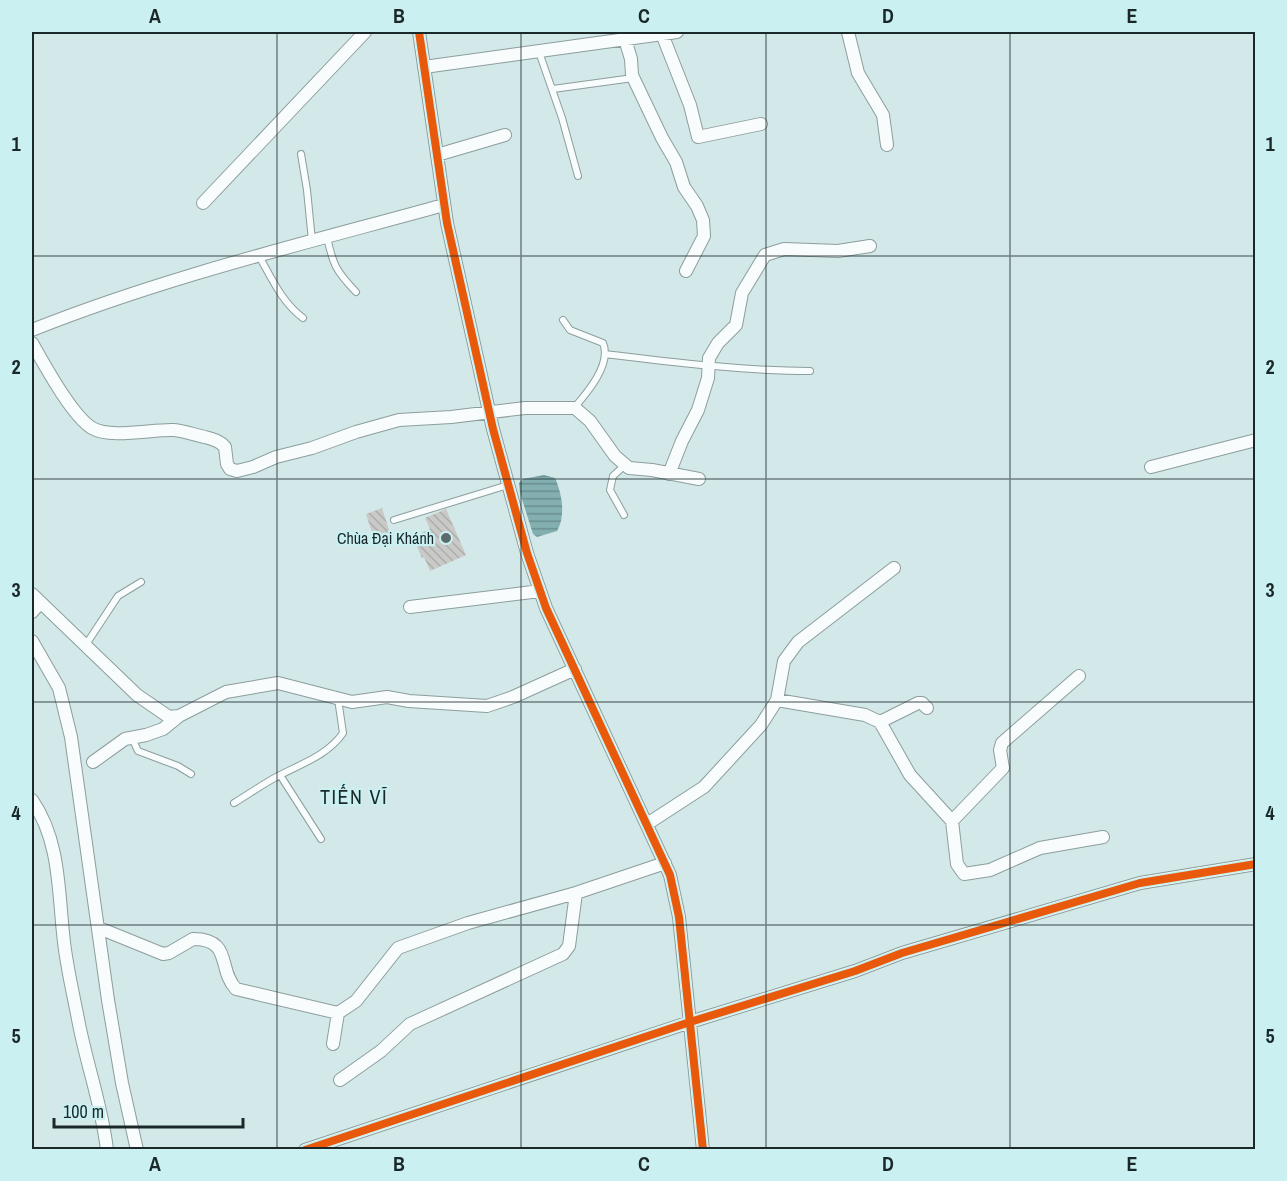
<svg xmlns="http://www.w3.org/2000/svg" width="1287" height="1181" viewBox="0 0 1287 1181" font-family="'Archivo Narrow',sans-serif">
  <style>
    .water { fill: url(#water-rules) }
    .building { fill: url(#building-back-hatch) }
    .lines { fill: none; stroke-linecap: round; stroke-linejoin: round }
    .lane-casing { stroke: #8d9d9d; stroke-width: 8 }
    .street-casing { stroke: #8d9d9d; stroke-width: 14 }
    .lane { stroke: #f8fcfc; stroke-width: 6 }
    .street { stroke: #f8fcfc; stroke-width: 12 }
    .cycleway-casing { stroke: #caf0f1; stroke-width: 11 }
    .cycleway { stroke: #e8590c; stroke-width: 8 }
    .grid { fill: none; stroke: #1a2829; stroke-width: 1.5; stroke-opacity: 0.55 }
    .poi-dot { fill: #5b6b6c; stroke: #caf0f1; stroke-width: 2 }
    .labels { text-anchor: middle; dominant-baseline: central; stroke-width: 4.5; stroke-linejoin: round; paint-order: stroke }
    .poi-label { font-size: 16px; fill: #1a2829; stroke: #caf0f1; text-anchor: end }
    .quarter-label { font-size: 20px; letter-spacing: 1.5px; fill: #1a2829; stroke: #caf0f1 }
    .neatline { fill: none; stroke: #1a2829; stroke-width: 2 }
    .grid-label { font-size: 20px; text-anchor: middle; font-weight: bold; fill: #1a2829 }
  </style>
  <defs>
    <pattern id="water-rules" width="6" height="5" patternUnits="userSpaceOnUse" patternTransform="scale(1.5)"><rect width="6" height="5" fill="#83afb1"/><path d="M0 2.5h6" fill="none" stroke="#6a8e90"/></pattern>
    <pattern id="building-back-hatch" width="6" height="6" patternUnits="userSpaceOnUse" patternTransform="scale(1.5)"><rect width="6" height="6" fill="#c9cac7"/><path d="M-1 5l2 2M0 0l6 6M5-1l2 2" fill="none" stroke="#acaeab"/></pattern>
  </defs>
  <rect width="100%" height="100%" fill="#d3e8e8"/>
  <path class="water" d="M544 475 555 478C562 494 566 515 557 531L537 537 533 534 520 493 519 483 523 479Z"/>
  <path class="building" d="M382 508 391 536 375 542 366 514Z
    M446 509 466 555 430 571 424 557 422 558 414 540 418 538 417 535 430 529 425 518Z"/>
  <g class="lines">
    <defs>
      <path id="lane" d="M539 52 562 118 578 176
        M553 89 633 78
        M301 154 307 190 312 241
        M327 237C333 265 336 271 356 292
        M259 256C272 279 282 302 303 318
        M563 320 570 330 603 343C612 364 587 393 574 408
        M605 354C673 362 742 371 810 371
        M624 515 610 490 613 476 625 465
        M394 520 508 485
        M85 646 118 596 141 582
        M132 738 138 751 178 766 191 774
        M280 775 321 839
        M234 803C249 794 263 784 278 776 301 764 328 755 343 733L338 699"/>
      <path id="street" d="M419 32 447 223 493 429 527 553 546 608 670 875 679 917 703 1150
        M848 32 858 73 883 115 887 145
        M662 34 690 105 698 137 761 124
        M625 39 631 59 632 75 662 138 676 162 684 187 697 206 703 220 704 236 686 271
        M424 67 677 32
        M437 155 505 135
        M203 203 365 32
        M32 330C165 277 306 243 444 205
        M32 343C44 364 72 416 92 428 111 439 152 429 174 430 185 431 195 435 205 437 213 439 220 441 225 447L227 464 230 469 237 471 253 467 276 457 312 448 356 432 399 420 451 417 525 408H575L590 421 615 456 629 468 652 470 699 479
        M1151 467 1256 440
        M669 474 682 441 698 410 708 378 709 358 718 343 736 325 742 293 765 255 784 249 838 251 870 246
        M32 594 137 695 169 717 179 716 226 692 278 683 352 702 387 697 409 701 487 706 513 697 575 669
        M410 607 540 591
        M32 612 40 603
        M32 641 59 688 71 737 108 1000 122 1083 137 1150
        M777 700 865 715 880 722 910 775 952 821 957 864 964 874 990 870 1040 848 1103 837
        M880 722 918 703H922L927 708
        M93 762 125 739 146 735 163 729 179 716
        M32 800C61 842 58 893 64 942 67 968 73 993 78 1019 86 1063 102 1105 107 1150
        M952 821 1003 768 1000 750 1002 743 1079 676
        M647 824 704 787 761 725 777 700 784 661 798 642 894 568
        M99 928 163 954 169 953 193 939C233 939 217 969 236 989L338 1013
        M333 1044 338 1013 356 1001 398 948 468 923 576 893 665 863
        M340 1080 381 1051 410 1024 563 954 569 946 576 893
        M305 1150 690 1022 855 971 902 953 1140 883 1256 864"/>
    </defs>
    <use href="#lane" class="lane-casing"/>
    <use href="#street" class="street-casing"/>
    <use href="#lane" class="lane"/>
    <use href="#street" class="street"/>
    <defs>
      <path id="cycleway" d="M419 32 447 223 493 429 527 553 546 608 670 875 679 917 703 1150
        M305 1150 690 1022 855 971 902 953 1140 883 1256 864"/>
    </defs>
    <use href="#cycleway" class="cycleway-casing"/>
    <use href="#cycleway" class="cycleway"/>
  </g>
  <path class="grid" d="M277 32V1150M521 32V1150M766 32V1150M1010 32V1150M32 256H1256M32 479H1256M32 702H1256M32 925H1256"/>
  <circle class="poi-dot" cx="446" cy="538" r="6"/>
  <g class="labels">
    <g class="poi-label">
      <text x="434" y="538">Chùa Đại Khánh</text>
    </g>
    <g class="quarter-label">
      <text x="354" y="796">TIẾN VĨ</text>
    </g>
  </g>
  <rect width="1287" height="1181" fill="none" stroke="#caf0f1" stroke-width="66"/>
  <path d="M54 1118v9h189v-9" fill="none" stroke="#1a2829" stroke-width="3"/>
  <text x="63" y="1118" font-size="18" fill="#1a2829" stroke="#caf0f1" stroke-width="4.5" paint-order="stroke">100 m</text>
  <rect x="33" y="33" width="1221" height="1115" class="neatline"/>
  <g class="grid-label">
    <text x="155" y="23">A</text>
    <text x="399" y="23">B</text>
    <text x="644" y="23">C</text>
    <text x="888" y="23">D</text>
    <text x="1132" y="23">E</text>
    <text x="16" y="151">1</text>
    <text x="1270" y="151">1</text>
    <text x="16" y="374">2</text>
    <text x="1270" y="374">2</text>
    <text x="16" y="597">3</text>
    <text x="1270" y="597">3</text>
    <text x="16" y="820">4</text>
    <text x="1270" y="820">4</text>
    <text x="16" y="1043">5</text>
    <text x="1270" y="1043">5</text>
    <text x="155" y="1171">A</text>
    <text x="399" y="1171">B</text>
    <text x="644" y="1171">C</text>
    <text x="888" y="1171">D</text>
    <text x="1132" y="1171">E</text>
  </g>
</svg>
